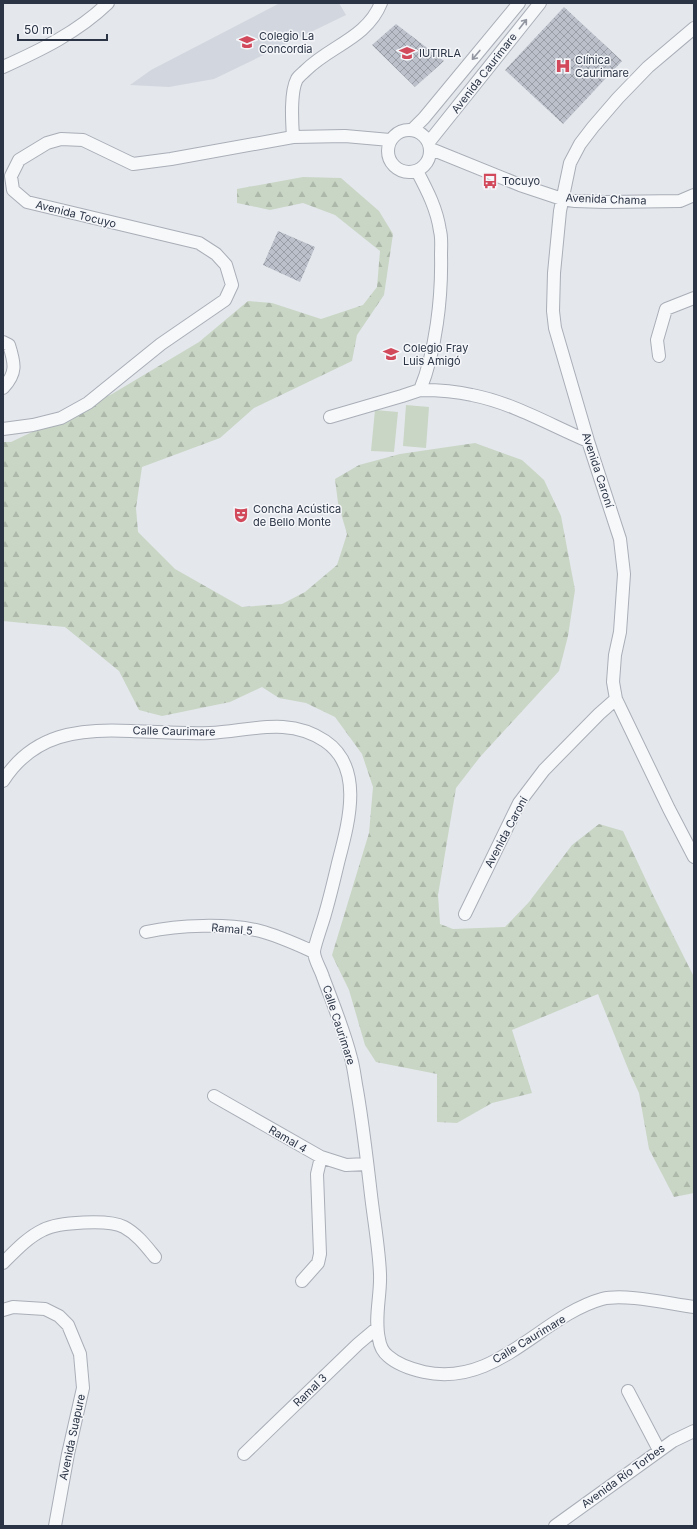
<svg xmlns="http://www.w3.org/2000/svg" width="697" height="1529" viewBox="0 0 697 1529" font-family="Inter,sans-serif">
  <style>
    .built { fill: #d2d6de }
    .forest { fill: url(#forest-firs) }
    .pitch { fill: #c9d6c5 }
    .building { fill: url(#building-cross-hatch) }
    .lines { fill: none; stroke-linecap: round; stroke-linejoin: round }
    .minor-casing { stroke: #a9aeb7; stroke-width: 14 }
    .minor { stroke: #f7f8fa; stroke-width: 12 }
    .oneway { stroke: #9196a0 }
    .labels { text-anchor: middle; dominant-baseline: central; stroke-width: 3; stroke-linejoin: round; paint-order: stroke }
    .poi-label { font-size: 11px; fill: #2b3445; stroke: #f4f6f9; text-anchor: start }
    .street-label { font-size: 11px; fill: #2b3445; stroke: #f4f6f9 }
  </style>
  <defs>
    <pattern id="forest-firs" width="22" height="20" patternUnits="userSpaceOnUse"><rect width="22" height="20" fill="#c9d6c5"/><path d="M5 1l3.5 6h-7zM16 11l3.5 6h-7z" fill="#adb8ab"/></pattern>
    <pattern id="building-cross-hatch" width="8" height="8" patternUnits="userSpaceOnUse"><rect width="8" height="8" fill="#bbc0ca"/><path d="M0 0l8 8M0 8l8-8" fill="none" stroke="#989da6"/></pattern>
  </defs>
  <rect width="100%" height="100%" fill="#e4e7ec"/>
  <path class="built" d="M280 3H339L346 15 214 79 169 87 130 85 151 70Z"/>
  <path class="forest" d="M303 177 341 178 379 211 393 234 384 295 357 335 352 361 254 408 220 438 142 467 136 508 138 532 175 569 242 607 282 604 305 592 337 565 347 534 338 503 335 479 359 465 400 454 475 443 522 460 544 480 561 516 575 590 568 636 559 671 480 757 456 788 438 895 440 924 453 929 505 927 529 902 572 845 599 824 623 831 652 893 694 977V1193L674 1197 649 1149 639 1093 629 1071 598 994 512 1030 532 1093 492 1103 457 1123 437 1122V1074L376 1062 365 1045 349 990 332 955 369 833 373 787 362 754 335 717 306 703 279 698 262 687 230 702 162 716 139 710 119 671 65 627 3 621V442H11L112 394 199 342 248 301 272 303 321 319 363 305 377 287 380 251 335 215 303 203 270 210 237 203V189Z"/>
  <path class="pitch" d="M406 405 429 407 426 448 403 446Z
    M375 410 398 412 394 452 371 451Z"/>
  <path class="building" d="M564 7 622 61 563 124 505 70Z
    M396 24 444 61 415 87 372 45Z
    M278 231 315 247 300 282 263 265Z"/>
  <g class="lines">
    <defs>
      <path id="minor" d="M694 28 648 67 618 98 593 127 580 144 570 163 560 211 554 273 553 311 555 328 588 441 620 539 624 574 620 632 615 655 613 682 616 699 669 809 694 857
        M3 67C41 50 78 32 108 3
        M388 151a21 21 0 1 1 42 0a21 21 0 1 1-42 0Z
        M412 130 424 118 519 3
        M293 137C292 122 290 92 297 79 299 76 303 73 306 70 330 46 367 38 381 3
        M429 142 540 3
        M431 149 520 185 562 199 575 201 605 202 680 201 694 195
        M417 171C427 190 437 209 440 231 442 238 441 247 441 255 442 297 436 351 420 390 437 390 455 391 472 395 513 403 550 425 588 441
        M3 342 9 345C15 364 17 373 3 388
        M659 356 657 340 666 309 694 298
        M330 417 402 396 420 390
        M3 429 33 425 61 418 88 403 161 344 225 300 232 285 226 265 216 254 199 243 27 202 13 190 11 176 19 160 47 143 61 139 83 140 133 164 171 159 293 137 345 136 390 140
        M3 781C33 734 79 728 131 731 157 732 183 734 210 733 250 731 288 716 325 741 365 768 348 824 338 863 334 880 330 897 325 914 323 922 314 946 314 952 314 959 321 970 323 977 333 1004 344 1030 351 1058 354 1068 355 1080 357 1090 363 1125 367 1160 371 1195 374 1221 379 1248 380 1274 381 1295 374 1318 379 1339 380 1346 383 1352 388 1356 398 1365 411 1369 424 1372 496 1388 541 1316 602 1299 625 1293 670 1304 694 1307
        M465 914 519 803 544 770 599 714 616 699
        M146 932C179 925 227 923 260 931 279 936 296 944 314 952
        M214 1096 321 1157 346 1165 367 1164
        M3 1263C15 1251 28 1237 43 1230 58 1222 109 1219 124 1227 137 1234 146 1246 155 1257
        M302 1281 318 1263 320 1254 317 1174 321 1157
        M3 1310 13 1307 45 1309 59 1316 68 1325 80 1354 83 1388 68 1454 55 1526
        M628 1391 659 1450
        M244 1454 358 1344 377 1328
        M555 1526 673 1441 694 1431"/>
    </defs>
    <use href="#minor" class="minor-casing"/>
    <use href="#minor" class="minor"/>
  </g>
  <defs><path id="oneway-shaft" d="M-6 0H5M1.5-3L5.5 0L1.5 3" fill="none" stroke-width="1.6" stroke-linecap="round" stroke-linejoin="round"/></defs>
  <g class="oneway">
    <use href="#oneway-shaft" transform="translate(523 24) rotate(-52)"/>
    <use href="#oneway-shaft" transform="translate(476 55) rotate(130)"/>
  </g>
  <defs>
    <symbol id="school-bare" viewBox="-9 -9 18 18"><path d="M0-5L7-2L0 1L-7-2ZM-4 1L0 2.5L4 1V4Q0 6-4 4Z" fill="#d1495b" stroke="#f4f6f9" stroke-width="2.5" paint-order="stroke"/></symbol>
    <symbol id="university-bare" viewBox="-9 -9 18 18"><path d="M0-5L7-2L0 1L-7-2ZM-4 1L0 2.5L4 1V4Q0 6-4 4Z" fill="#d1495b" stroke="#f4f6f9" stroke-width="2.5" paint-order="stroke"/></symbol>
    <symbol id="hospital-bare" viewBox="-9 -9 18 18"><path d="M-5-5h3v3.5h4V-5h3V5h-3V1.5h-4V5h-3Z" fill="#d1495b" stroke="#f4f6f9" stroke-width="2.5" paint-order="stroke"/></symbol>
    <symbol id="bus-bare" viewBox="-9 -9 18 18"><path d="M-5-6H5V4H4V6H2V4H-2V6H-4V4H-5ZM-3.5-4V0h7V-4ZM-3.5 1.2v1.5H-2V1.2ZM2 1.2v1.5H3.5V1.2Z" fill="#d1495b" stroke="#f4f6f9" stroke-width="2.5" paint-order="stroke"/></symbol>
    <symbol id="theatre-bare" viewBox="-9 -9 18 18"><path d="M-5-5.5Q0-4 5-5.5V0Q5 5 0 6Q-5 5-5 0ZM-3.3-2.5H-1v1.5H-3.3ZM1-2.5H3.3v1.5H1ZM-2.8 1Q0 5.5 2.8 1Z" fill="#d1495b" stroke="#f4f6f9" stroke-width="2.5" paint-order="stroke"/></symbol>
  </defs>
  <g fill-rule="evenodd">
    <use href="#school-bare" x="236" y="31" width="22" height="22"/>
    <use href="#university-bare" x="396" y="42" width="22" height="22"/>
    <use href="#hospital-bare" x="552" y="55" width="22" height="22"/>
    <use href="#bus-bare" x="479" y="170" width="22" height="22"/>
    <use href="#school-bare" x="380" y="343" width="22" height="22"/>
    <use href="#theatre-bare" x="230" y="504" width="22" height="22"/>
  </g>
  <g class="labels">
    <g class="poi-label">
      <text x="259" y="36">Colegio La<tspan x="259" dy="13">Concordia</tspan></text>
      <text x="419" y="53">IUTIRLA</text>
      <text x="575" y="60">Clínica<tspan x="575" dy="13">Caurimare</tspan></text>
      <text x="502" y="181">Tocuyo</text>
      <text x="403" y="348">Colegio Fray<tspan x="403" dy="13">Luis Amigó</tspan></text>
      <text x="253" y="509">Concha Acústica<tspan x="253" dy="13">de Bello Monte</tspan></text>
    </g>
    <g class="street-label">
      <text transform="translate(484 73) rotate(-52)">Avenida Caurimare</text>
      <text transform="translate(606 199) rotate(2)">Avenida Chama</text>
      <text transform="translate(76 214) rotate(14)">Avenida Tocuyo</text>
      <text transform="translate(598 470) rotate(72)">Avenida Caroní</text>
      <text transform="translate(174 731) rotate(1)">Calle Caurimare</text>
      <text transform="translate(506 832) rotate(-62)">Avenida Caroní</text>
      <text transform="translate(232 929) rotate(5)">Ramal 5</text>
      <text transform="translate(339 1025) rotate(72)">Calle Caurimare</text>
      <text transform="translate(288 1139) rotate(30)">Ramal 4</text>
      <text transform="translate(529 1339) rotate(-31)">Calle Caurimare</text>
      <text transform="translate(310 1390) rotate(-44)">Ramal 3</text>
      <text transform="translate(72 1437) rotate(-78)">Avenida Suapure</text>
      <text transform="translate(623 1476) rotate(-36)">Avenida Río Torbes</text>
    </g>
  </g>
  <rect width="697" height="1529" fill="none" stroke="#2b3445" stroke-width="8"/>
  <path d="M18 34v6h89v-6" fill="none" stroke="#2b3445" stroke-width="2"/>
  <text x="24" y="34" font-size="12" fill="#2b3445" stroke="#f4f6f9" stroke-width="3" paint-order="stroke">50 m</text>
</svg>
